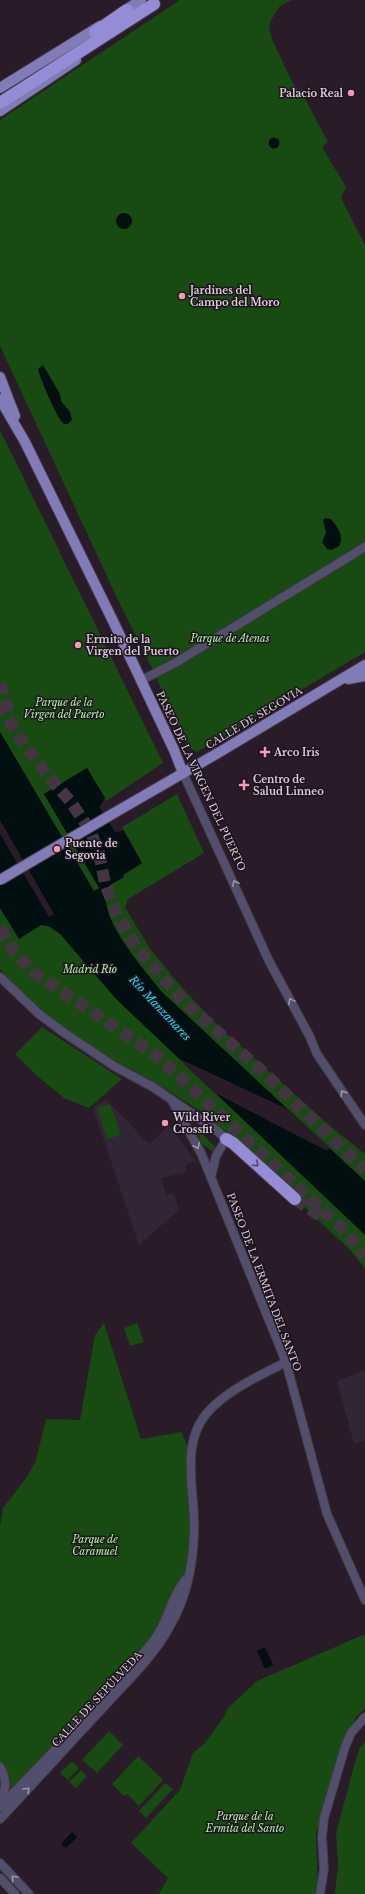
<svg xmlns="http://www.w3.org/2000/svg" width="365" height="1894" viewBox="0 0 365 1894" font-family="'Libre Baskerville',serif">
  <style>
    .education { fill: #302635 }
    .green { fill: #184b12 }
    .water { fill: #020f10 }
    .pier { fill: #291b28 }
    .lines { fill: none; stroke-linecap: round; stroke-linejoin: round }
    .motorway-tunnel { stroke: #433642; stroke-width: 12; stroke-dasharray: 12 6; stroke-linecap: butt }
    .tertiary-casing { stroke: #453844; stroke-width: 10 }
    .primary-casing { stroke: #453844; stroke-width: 12 }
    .motorway-casing { stroke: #453844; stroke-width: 14 }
    .tertiary { stroke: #514f6c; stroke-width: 8 }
    .primary { stroke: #817cb7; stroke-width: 10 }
    .motorway { stroke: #948dd5; stroke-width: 12 }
    .primary-bridge-casing { stroke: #453844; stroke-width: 12; stroke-linecap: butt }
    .primary-bridge { stroke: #817cb7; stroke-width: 10 }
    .oneway { stroke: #9b95a7 }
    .oneway2 { stroke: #544971 }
    .poi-dot { fill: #f19ab2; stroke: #1f121f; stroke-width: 1.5 }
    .labels { text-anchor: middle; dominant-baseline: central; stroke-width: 3; stroke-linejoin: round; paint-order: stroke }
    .poi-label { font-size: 10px; font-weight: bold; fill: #d8ced7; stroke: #1f121f; text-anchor: start }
    .park-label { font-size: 10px; font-style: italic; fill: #abf6a1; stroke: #1f121f }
    .street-label { font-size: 10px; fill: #d8ced7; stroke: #1f121f }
    .water-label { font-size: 11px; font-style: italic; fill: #23dded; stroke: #1f121f }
  </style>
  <rect width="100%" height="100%" fill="#291b28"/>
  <path class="education" d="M106 1099 149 1144 169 1125 196 1161 185 1165 187 1172 161 1178 166 1195 174 1193 179 1210 139 1245 93 1108Z
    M365 1370V1441L354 1444 337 1381Z"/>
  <path class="green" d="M180 0H292L280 6 271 20 269 27 272 39 291 80 304 97 328 142 322 147 346 187 341 198 365 245V652L197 752 188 747 184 739 150 664 118 600 0 346V120Z
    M0 430 163 763 106 801 87 768 44 794 100 888 94 892 0 732Z
    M177 794 204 853 128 899 125 907 150 949 185 991 219 1027 336 1131 365 1154V1268L349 1249 205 1114 159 1085 111 1058 55 1021 18 989 0 969V908L19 938 124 877 123 875 142 863 122 827Z
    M42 1027 122 1079 89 1108 64 1098 36 1075 15 1054Z
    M110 1104 121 1135 107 1139 97 1108Z
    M194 1125 216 1148 214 1153 201 1143Z
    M104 1323 141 1439 181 1432 191 1453 194 1532 189 1571 163 1627 43 1761 0 1799V1526L3 1508 27 1477 36 1460 46 1419 80 1420 95 1335Z
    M137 1323 144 1342 130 1346 124 1328Z
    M363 1635H365V1709L356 1717 342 1747 316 1833 318 1894H159L168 1878 131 1843 180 1790 193 1753 204 1744 224 1717 228 1708 257 1681Z
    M109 1731 123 1745 97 1773 82 1760Z
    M365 1741V1894H335L338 1864 336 1833 356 1759 359 1749Z
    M138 1756 163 1780 139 1806 127 1794 124 1796 112 1784Z
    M72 1761 79 1768 68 1780 60 1773Z
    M81 1770 87 1776 76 1788 69 1782Z
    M165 1783 173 1789 146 1818 139 1811Z"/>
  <path class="water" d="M268.5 143a5.5 5.5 0 1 1 11 0a5.5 5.5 0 1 1-11 0Z
    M116 221a8 8 0 1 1 16 0a8 8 0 1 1-16 0Z
    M43 365 60 394 61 401 70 412 72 420 68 424C65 424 64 425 62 422 57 418 39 376 38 369Z
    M325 518 331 519C337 527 345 536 339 546L331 550 327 549 322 542 326 533 323 520Z
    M0 732 94 891 99 888 44 794 87 768 105 798 99 807 115 832 124 831 142 863 123 875 124 877C119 880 111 883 109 887 92 912 147 973 162 992L365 1181V1235L116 999 60 934 50 927 41 925 19 939 0 908V834L49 917 54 914 0 820Z
    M265 1647 273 1665 265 1669 257 1651Z
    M72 1832 77 1837 66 1848 61 1844Z"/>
  <path class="pier" d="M178 1058 287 1109 330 1148 327 1151 213 1092Z"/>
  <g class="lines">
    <path class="motorway-tunnel" d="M0 683 9 711
      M0 703 16 733 48 776 70 801 90 830 99 853 105 883 117 915 137 948 182 1000 262 1071 365 1170
      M0 928 15 953 33 972 156 1055 347 1233 365 1256
      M295 1199 322 1217"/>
    <defs>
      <path id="tertiary" d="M140 681 175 663 365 547
        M183 773 269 961 309 1035 317 1054 365 1125
        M0 977 39 1014 63 1032 114 1066 153 1087 216 1130 226 1139 216 1156 211 1177
        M171 1099 201 1153 286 1362 327 1514 365 1600
        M0 1767C7 1779 7 1789 0 1800
        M0 1807C51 1753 108 1698 154 1640 168 1622 171 1596 186 1579
        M0 1819C34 1783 67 1746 101 1710 125 1683 153 1658 170 1626 186 1599 193 1564 194 1533 196 1495 179 1445 207 1413 227 1390 259 1376 286 1362
        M0 1863 29 1894
        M0 1878 15 1894
        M320 1894 324 1869 322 1837 324 1818 345 1747 351 1733 365 1717"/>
      <path id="primary" d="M121 13 141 0
        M0 88 100 26
        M0 111 76 60
        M0 377 15 416
        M0 399 25 442 112 619 174 750 183 773
        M348 679 365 676
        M114 813 218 753 365 665"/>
      <path id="motorway" d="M95 32 127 10
        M0 103 154 4
        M226 1139 233 1143 295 1199"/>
    </defs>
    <use href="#tertiary" class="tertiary-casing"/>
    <use href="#primary" class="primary-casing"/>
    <use href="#motorway" class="motorway-casing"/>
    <use href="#tertiary" class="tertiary"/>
    <use href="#primary" class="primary"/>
    <use href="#motorway" class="motorway"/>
    <defs>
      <path id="primary-bridge" d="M0 880 114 813"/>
    </defs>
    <use href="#primary-bridge" class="primary-bridge-casing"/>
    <use href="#primary-bridge" class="primary-bridge"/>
  </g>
  <defs><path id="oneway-chevron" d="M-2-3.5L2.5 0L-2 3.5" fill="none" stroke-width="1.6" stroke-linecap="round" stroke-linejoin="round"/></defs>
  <g class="oneway">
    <use href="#oneway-chevron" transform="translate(235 883) rotate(-115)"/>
    <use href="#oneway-chevron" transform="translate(291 1001) rotate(-118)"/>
    <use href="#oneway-chevron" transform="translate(343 1093) rotate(-124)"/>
    <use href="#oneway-chevron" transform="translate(197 1146) rotate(63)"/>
    <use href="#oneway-chevron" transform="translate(27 1790) rotate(-47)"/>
    <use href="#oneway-chevron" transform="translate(14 1878) rotate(-133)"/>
  </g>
  <use class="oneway2" href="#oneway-chevron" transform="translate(256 1164) rotate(42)"/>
  <g class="poi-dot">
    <circle cx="351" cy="93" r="4"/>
    <circle cx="182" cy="296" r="4"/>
    <circle cx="78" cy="645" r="4"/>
    <path d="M263 746h4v4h4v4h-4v4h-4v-4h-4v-4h4z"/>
    <path d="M242 779h4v4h4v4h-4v4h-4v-4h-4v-4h4z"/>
    <circle cx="57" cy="849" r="4"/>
    <circle cx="165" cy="1123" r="4"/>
  </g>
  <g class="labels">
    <g class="poi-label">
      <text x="343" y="93" text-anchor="end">Palacio Real</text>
      <text x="190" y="290">Jardines del<tspan x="190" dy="12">Campo del Moro</tspan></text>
      <text x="86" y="639">Ermita de la<tspan x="86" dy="12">Virgen del Puerto</tspan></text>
      <text x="274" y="752">Arco Iris</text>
      <text x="253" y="779">Centro de<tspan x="253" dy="12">Salud Linneo</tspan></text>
      <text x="65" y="843">Puente de<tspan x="65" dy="12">Segovia</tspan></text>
      <text x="173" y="1117">Wild River<tspan x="173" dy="12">Crossfit</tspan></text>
    </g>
    <g class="park-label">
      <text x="230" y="638">Parque de Atenas</text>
      <text x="64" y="702">Parque de la<tspan x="64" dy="12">Virgen del Puerto</tspan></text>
      <text x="90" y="969">Madrid Río</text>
      <text x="95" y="1539">Parque de<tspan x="95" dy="12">Caramuel</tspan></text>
      <text x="245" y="1816">Parque de la<tspan x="245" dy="12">Ermita del Santo</tspan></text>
    </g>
    <g class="street-label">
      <text transform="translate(254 718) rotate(-31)">CALLE DE SEGOVIA</text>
      <text transform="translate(201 781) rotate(65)">PASEO DE LA VIRGEN DEL PUERTO</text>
      <text transform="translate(264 1282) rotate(69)">PASEO DE LA ERMITA DEL SANTO</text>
      <text transform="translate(97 1699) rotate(-47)">CALLE DE SEPÚLVEDA</text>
    </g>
    <g class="water-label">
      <text transform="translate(160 1008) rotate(47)">Río Manzanares</text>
    </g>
  </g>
</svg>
